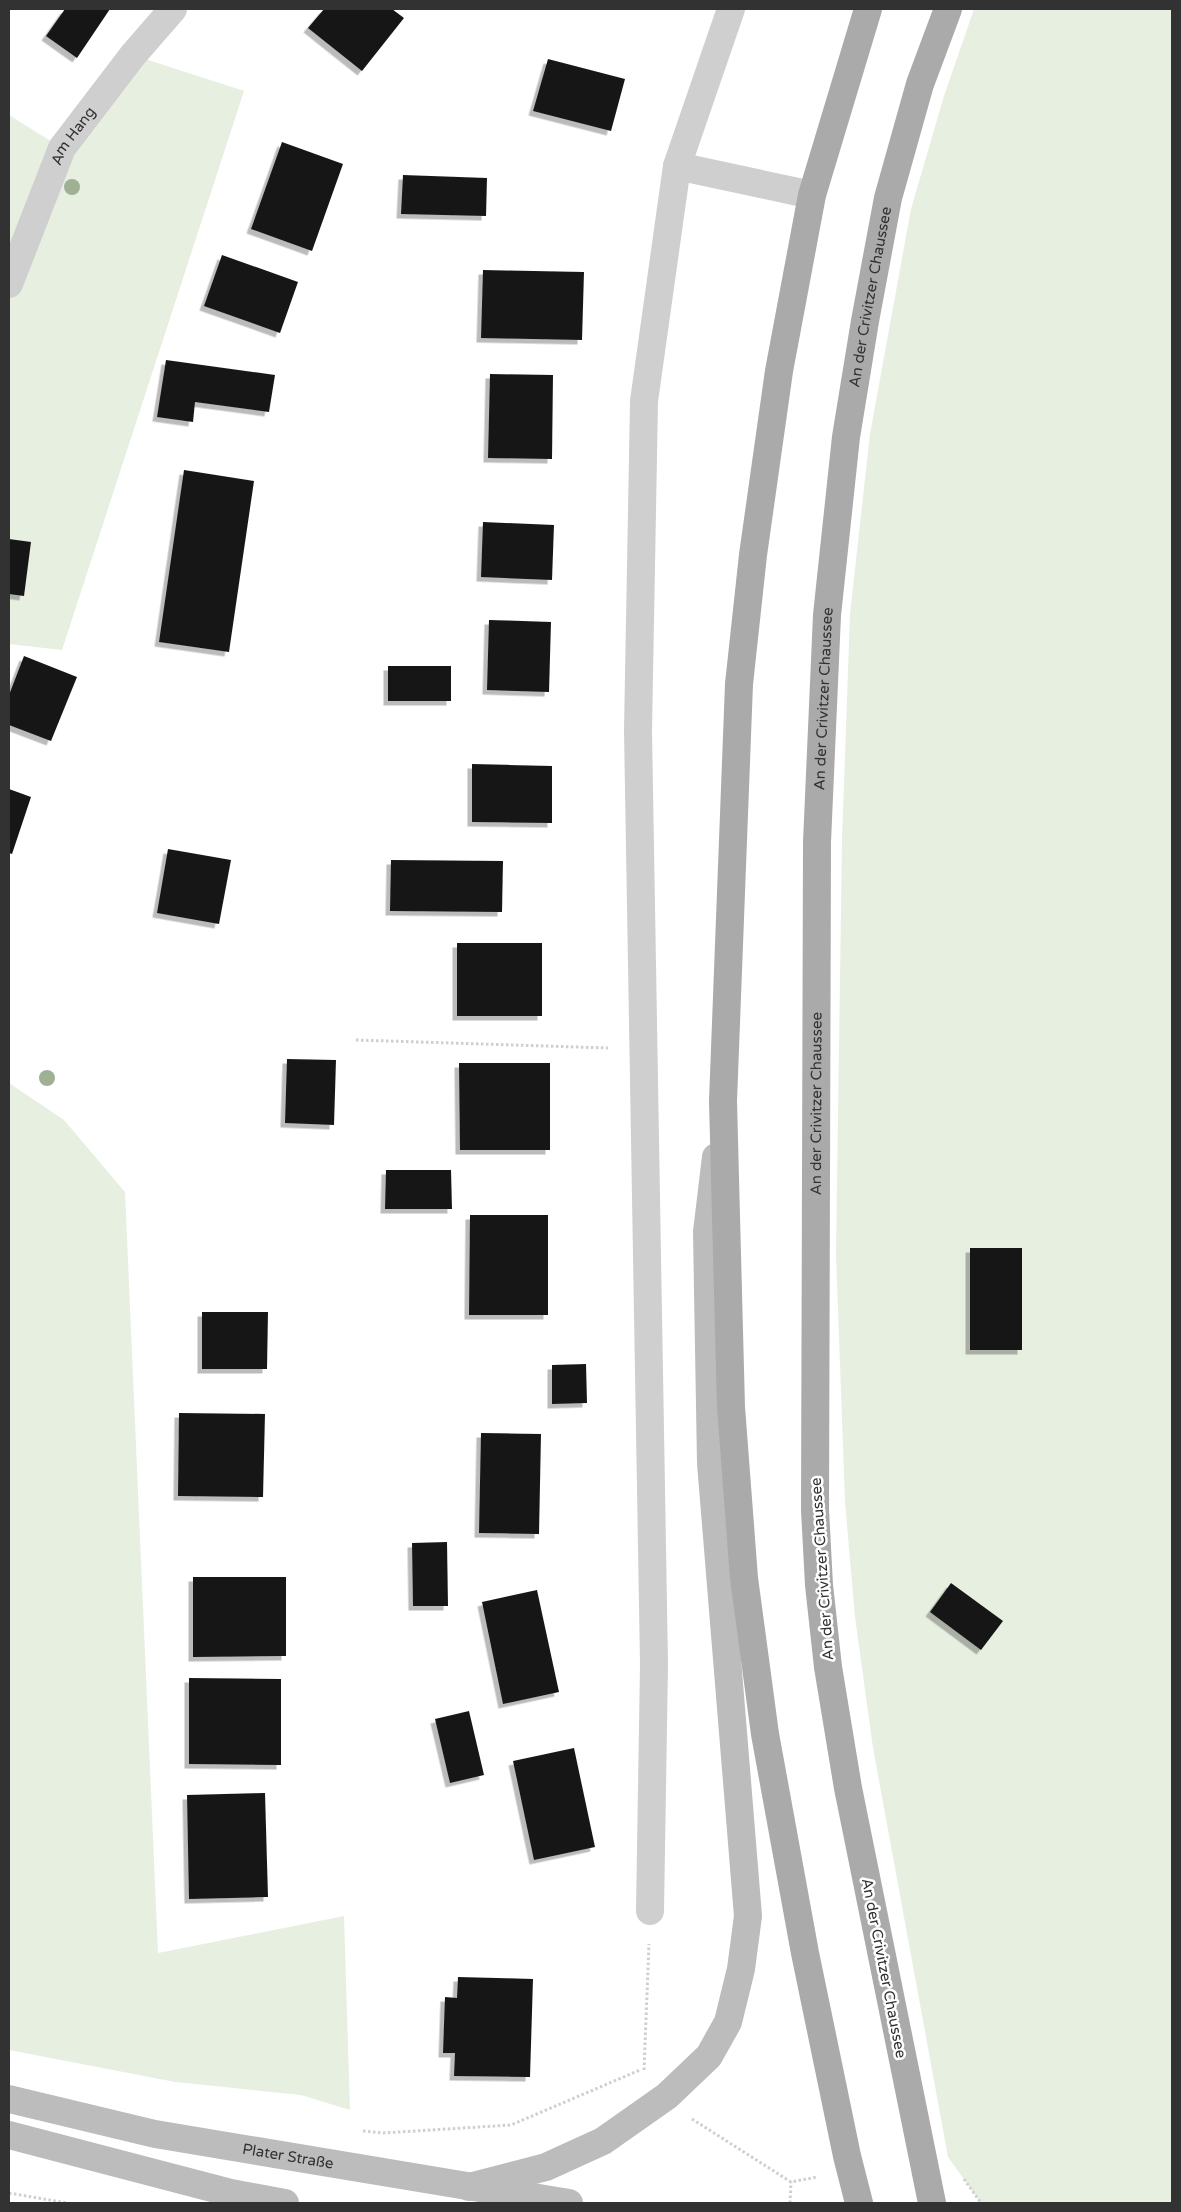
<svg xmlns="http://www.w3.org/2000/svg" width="1181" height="2212" viewBox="0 0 1181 2212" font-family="'Varela Round',sans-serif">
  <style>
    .green { fill: #e7efe1 }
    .building { fill: #191919; filter: url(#shadow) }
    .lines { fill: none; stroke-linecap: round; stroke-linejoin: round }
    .path { stroke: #cfcfcf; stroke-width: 3; stroke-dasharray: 2.5 2.5; stroke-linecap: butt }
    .street { stroke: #cfcfcf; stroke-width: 28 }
    .secondary { stroke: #bcbcbc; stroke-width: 28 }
    .primary { stroke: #aaa; stroke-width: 28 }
    .tree { fill: #9fb194 }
    .labels { text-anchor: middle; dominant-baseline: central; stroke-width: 5; stroke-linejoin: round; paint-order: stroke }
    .street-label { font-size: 15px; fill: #323232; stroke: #fff }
  </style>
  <defs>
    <filter id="shadow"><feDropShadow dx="-4.5" dy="4.5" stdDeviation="0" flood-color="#0004"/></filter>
  </defs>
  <rect width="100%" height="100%" fill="#fff"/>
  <path class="green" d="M974 9H1172V2203H981L948 2157 873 1748 855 1617 845 1502 836 1254 842 840 850 614 870 434 911 209 944 96Z
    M133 55 244 91 62 650 9 644V115L62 148Z
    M9 1083 64 1120 125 1192 158 1953 344 1916 350 2110 301 2095 175 2082 9 2050Z"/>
  <path class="building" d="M65 9H110L77 58 46 36Z
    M324 9H392L404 18 362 71 308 28Z
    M548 59 625 79 611 131 533 111Z
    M282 142 343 164 312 251 251 229Z
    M403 175 487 178 486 216 401 214Z
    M222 255 298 282 280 333 204 306Z
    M483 270 584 272 582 340 481 338Z
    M166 360 275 375 269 412 195 402 193 422 157 417Z
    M490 374 553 375 552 459 488 458Z
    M184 470 254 481 229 652 159 642Z
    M483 522 554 525 552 580 481 577Z
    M9 539 31 542 24 596 9 594Z
    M489 620 551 622 549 692 487 690Z
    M24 656 77 677 51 741 9 725V695Z
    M388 666H451V701H388Z
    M472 764 552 766V823L472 822Z
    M9 789 31 797 12 854 9 853Z
    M168 849 231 860 219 924 157 913Z
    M391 860 503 861 502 912 390 911Z
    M457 943H542V1016H457Z
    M287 1059 336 1060 334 1125 285 1123Z
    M459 1063H550V1150H460Z
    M386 1170H451L452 1209H385Z
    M470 1215H548V1315H469Z
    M970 1248H1022V1350H970Z
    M202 1312H268L267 1369H202Z
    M586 1364 587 1403 552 1404V1365Z
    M179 1413 265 1414 263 1497 178 1496Z
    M481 1433 541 1434 539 1534 479 1533Z
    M447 1542 448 1606H413L412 1543Z
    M193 1577H286V1656L193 1657Z
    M951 1583 1003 1621 981 1650 930 1612Z
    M537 1590 559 1692 503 1704 482 1602Z
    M189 1678 281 1679V1765L189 1764Z
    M469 1711 484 1775 450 1783 435 1719Z
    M574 1748 595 1847 534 1860 513 1761Z
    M265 1793 268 1897 189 1899 187 1795Z
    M458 1977 533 1979 530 2077 454 2076 455 2053H443L445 1997 457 1998Z"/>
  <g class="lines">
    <path class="path" d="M356 1040 608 1048
      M644 2070 649 1944
      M692 2119 791 2182 817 2177
      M363 2131 383 2133 511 2125 640 2070
      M964 2179 981 2203
      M9 2193 67 2203
      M790 2203 791 2182"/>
    <g class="street">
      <path d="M677 166 812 195"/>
      <path id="s1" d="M9 284 62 148 133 55 173 9"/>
      <path d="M650 1911 654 1664 638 731 644 401 677 166 731 9"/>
    </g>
    <g class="secondary">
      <path id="s2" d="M9 2099 155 2134 569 2203"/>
      <path d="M9 2135 231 2193 285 2203"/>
      <path d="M469 2187 546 2167 603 2141 667 2096 709 2056 728 2022 741 1969 748 1916 711 1463 707 1232 716 1157"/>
    </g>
    <g class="primary">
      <path d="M859 2203 847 2156 805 1953 765 1734 744 1578 731 1407 723 1101 739 684 753 555 779 371 812 195 868 9"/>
      <path id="s3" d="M932 2203 848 1788 828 1667 819 1585 815 1510 817 842 827 615 846 437 865 321 888 198 920 84 948 9"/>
    </g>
  </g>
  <g class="tree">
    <circle cx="72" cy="187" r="8"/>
    <circle cx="47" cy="1078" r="8"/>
  </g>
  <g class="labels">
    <g class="street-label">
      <text stroke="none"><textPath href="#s1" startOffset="162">Am Hang</textPath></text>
      <text stroke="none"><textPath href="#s3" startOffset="1920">An der Crivitzer Chaussee</textPath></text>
      <text stroke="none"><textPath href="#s3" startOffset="1515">An der Crivitzer Chaussee</textPath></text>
      <text stroke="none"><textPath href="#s3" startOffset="1110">An der Crivitzer Chaussee</textPath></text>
      <text transform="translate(822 1569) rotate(-94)">An der Crivitzer Chaussee</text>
      <text transform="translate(884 1968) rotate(79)">An der Crivitzer Chaussee</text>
      <text stroke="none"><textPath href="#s2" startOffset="285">Plater Straße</textPath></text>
    </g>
  </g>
  <rect width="1181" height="2212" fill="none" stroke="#323232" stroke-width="20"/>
</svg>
